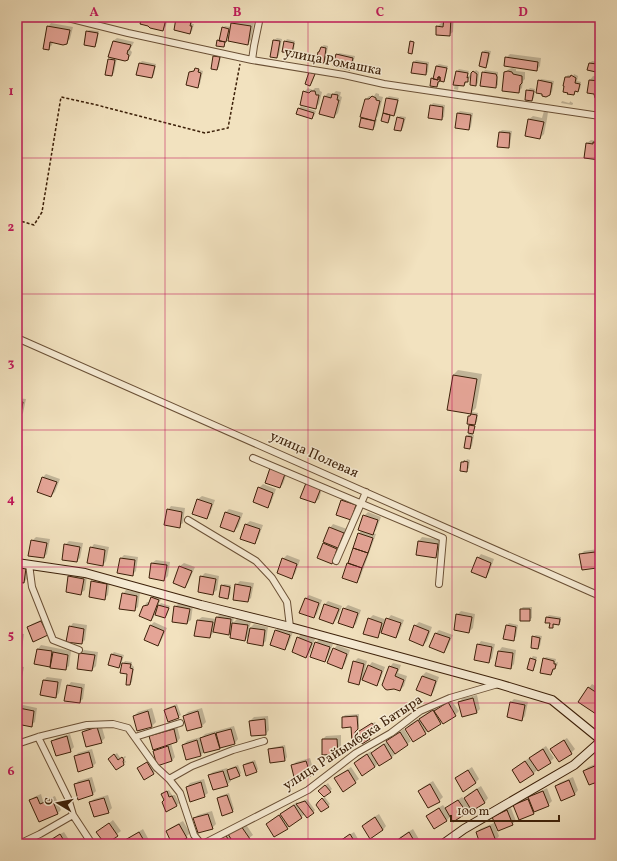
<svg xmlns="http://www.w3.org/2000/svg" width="617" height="861" viewBox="0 0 617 861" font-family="Vollkorn,serif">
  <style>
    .shadow { fill: #0003 }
    .building { fill: #e4a496; stroke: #3c2009 }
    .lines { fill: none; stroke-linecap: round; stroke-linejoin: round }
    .street-casing { stroke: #6a5036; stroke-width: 8 }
    .secondary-casing { stroke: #3c2009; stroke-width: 10 }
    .path { stroke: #3c2009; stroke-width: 1.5; stroke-dasharray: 3 2; stroke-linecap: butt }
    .street { stroke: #f7ecd5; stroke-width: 6 }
    .secondary { stroke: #f7ecd5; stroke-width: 8 }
    .grid { fill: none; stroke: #c2185b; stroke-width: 1; stroke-opacity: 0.55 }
    .labels { text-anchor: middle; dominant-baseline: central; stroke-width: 3; stroke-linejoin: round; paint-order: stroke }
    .street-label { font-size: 14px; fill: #3c2009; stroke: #f7ecd5 }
    .neatline { fill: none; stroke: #c2185b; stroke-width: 1.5 }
    .grid-label { font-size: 13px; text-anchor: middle; font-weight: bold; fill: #c2185b }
  </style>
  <rect width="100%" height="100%" fill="#f2e2bf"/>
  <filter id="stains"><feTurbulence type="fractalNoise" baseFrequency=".005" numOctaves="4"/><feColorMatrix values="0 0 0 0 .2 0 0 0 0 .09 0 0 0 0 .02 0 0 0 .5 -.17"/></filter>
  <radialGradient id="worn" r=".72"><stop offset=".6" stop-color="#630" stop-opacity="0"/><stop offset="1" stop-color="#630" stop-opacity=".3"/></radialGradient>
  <path class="shadow" d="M143 17H168L166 26 163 30Z
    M179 17 193 20 192 24H194L192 31 190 33 177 19Z
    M445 17H454L453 32 449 35 437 27 441 23H444Z
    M235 19 254 23 251 40 247 44 229 37 225 41 224 46 218 40H220L223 28 225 26 231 27 232 23Z
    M51 23 73 27 70 39 66 43 53 42 52 45 48 49V27Z
    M89 30 99 31 97 43 95 45 87 32Z
    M117 38 134 42 130 50 132 52 131 55 128 59 117 58 114 73 112 75 109 60 112 57 113 41Z
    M277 38 282 39 279 55 277 57 272 56 274 40Z
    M287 39 295 41 294 50 291 52 285 42Z
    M324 45 328 46 326 60 323 62 321 47Z
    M485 50 491 51 488 64 486 67 480 66 483 52Z
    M339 53 355 56 352 67 350 69 337 55Z
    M216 54 221 55 219 67 217 69 212 68 214 56Z
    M510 54 541 58 540 66 537 70 506 58Z
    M416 60 429 62 428 72 426 74 413 63Z
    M142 61 156 64 154 75 152 77 140 63Z
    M592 61 599 62 598 69 595 71 588 70 590 63Z
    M439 64 448 66 445 79 443 81 440 80 439 84 437 86 432 79 434 76 436 66Z
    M512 68 516 69V71L525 72V79L523 81 522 88 518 92 505 73 509 69Z
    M196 69 203 71 200 84 198 87 190 73Z
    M459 69 469 71 468 76 471 75 476 70 479 72 478 83 476 85 471 77 467 81H466V83L464 85 459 84 458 90 454 89 457 71Z
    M485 70 498 72V85L495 87 483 73Z
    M312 71 316 72 312 83 310 85V73Z
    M574 74 578 76 577 81 581 82 580 89 578 91 576 90 574 94 566 77 568 75 573 76Z
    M593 76 600 77V98L590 80Z
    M541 79 554 81 552 92 549 95 539 81Z
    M308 88 313 90 315 88H319L320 91 322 92 319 104 315 108 304 92Z
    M530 88 535 89 534 98 532 100 527 91Z
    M336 91 341 92 340 96 342 97 338 113 334 117 325 96 328 93 333 94Z
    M376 93 379 94V96L383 97 378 116 375 119H377L375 127 373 129 362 119 363 117 365 100 369 96H374Z
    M389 96 399 98 396 113 394 115 391 114 390 120 387 122 382 121 387 98Z
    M562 101 569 103 571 101V102L573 103V104L572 105 561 103Z
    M433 103 445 105 444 117 441 119 431 106Z
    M301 106 316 111 314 116 312 118 299 109Z
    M460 111 473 113 471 127 469 129 456 127 458 113Z
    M544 111 548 112 547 119 544 134 540 138 529 119 533 116 542 118Z
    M400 116 406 117 403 128 401 130 398 118Z
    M502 130 512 131 510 145 508 147 500 132Z
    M598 139H600V159L587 143 591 140 596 141Z
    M458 370 482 374 476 408 472 412 478 413 477 422 473 425 475 426 474 432 472 434 474 435 472 446 470 448 465 447 467 436 471 432 470 426 472 424 469 416 472 413 448 409 453 375Z
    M17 398 26 399 23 413 20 417H17Z
    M467 459 470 460 469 468 466 471 462 462 464 460 466 461Z
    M271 469 288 470 283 484 280 487Z
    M46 474 60 479 55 492 51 496 43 477Z
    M310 480 323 485 319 499 315 502Z
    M263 484 276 489 271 503 268 506 259 488Z
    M202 496 215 500 210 514 207 518 193 513 198 499Z
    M346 497 359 502 354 515 351 519 337 514 342 500Z
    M171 506 185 508 183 523 179 526 168 510Z
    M229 509 243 513 238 527 234 531 221 526 226 512Z
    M368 512 381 517 376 530 373 533 376 534 360 578 356 582 343 577 359 533 362 530 364 516Z
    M250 521 263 525 258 539 254 543 241 538 246 524Z
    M333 524 347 529 342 543 340 545 336 559 332 563 324 544 326 542 330 528Z
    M17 536 22 537 19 550 17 552Z
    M36 537 50 539 47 554 44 557 32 541Z
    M422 537 442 540 440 553 436 557 417 554 419 541Z
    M69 541 83 543 80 558 77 561 65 545Z
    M94 544 109 547 106 561 103 565 91 548Z
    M598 549 600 557V564L597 567 580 555 584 551Z
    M481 554 494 559 489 573 486 577 478 558Z
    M124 555 138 557 136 571 132 575 121 558Z
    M287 555 300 560 295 574 292 577 283 559Z
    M156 560 170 562 168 576 164 580 152 563Z
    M17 562 30 564 27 579 24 582 17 581Z
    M184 563 195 567 188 583 185 587 174 583 180 566Z
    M73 573 87 576 85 590 81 593 69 577Z
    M205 573 219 576 217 590 213 593 201 577Z
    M96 578 110 581 108 595 104 599 92 582Z
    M240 581 254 583 251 598 248 601 236 585Z
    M224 584 231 585 230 595 227 597 222 586Z
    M126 590 140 592 138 607 134 610 123 594Z
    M156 594 162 597 158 606 161 603 170 606 167 615 165 617 155 614 154 617 151 620 144 606 147 602H150L152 598Z
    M309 595 322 600 317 614 314 617 305 599Z
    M328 601 342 606 337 619 333 623 325 604Z
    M179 603 193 605 191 620 187 623 175 607Z
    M348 605 361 610 356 624 352 627 344 609Z
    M523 607H532V618L529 620 521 609Z
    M461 611 475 614 473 628 469 632 457 615Z
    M220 614 234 616 233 623 237 619 251 622 249 629 254 624 268 627 266 641 262 645 250 635 245 640 232 631 229 634 214 631 213 633 210 637 198 620 202 617 216 619 217 617Z
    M373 615 387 620 391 615 404 620 399 633 396 637 381 632 377 637 369 619Z
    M549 615 561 617V622L558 624H555L552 627 547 617Z
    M45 618 51 631 47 635 28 627 32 624Z
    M154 622 167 628 161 641 158 645 150 626Z
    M419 622 432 627 427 641 423 645 415 626Z
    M73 623 87 625 85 640 82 643 70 627Z
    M509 623 518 625 516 637 513 639 507 625Z
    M280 627 293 632 288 645 284 649 271 644 276 630Z
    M439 630 453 635 447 648 444 652 431 647 436 633Z
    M17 633 24 634 22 649 18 652H17Z
    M301 634 315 639 310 653 306 657 298 638Z
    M536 635 542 636 540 646 538 648 533 637Z
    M320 639 333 644 328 657 324 661 316 642Z
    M481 641 495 644 492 658 489 662 478 645Z
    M41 645 71 651 69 666 65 669 35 663 38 649Z
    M337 645 350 650 345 664 342 668 334 649Z
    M502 647 516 650 514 664 511 668 497 665 499 651Z
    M84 650 98 652 96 666 92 670 80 653Z
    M114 652 124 655 121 665 119 667 111 655Z
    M533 656 537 657 535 667 533 669 531 659Z
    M546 657 556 659 555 663 558 662 557 666 554 668 553 672 551 674 544 659Z
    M358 658 367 661 364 674H365L369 666 372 662 385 667 380 681 377 684 362 679 359 684 354 662Z
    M125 661 132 662V665L134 667 132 682 130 684 128 673 123 664Z
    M393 663 401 665 398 673 407 676 404 686 400 690 390 667Z
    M17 666 24 667 21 682 18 685H17Z
    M426 672 439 677 434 691 431 695 417 690 422 676Z
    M47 677 62 679 59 693 56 697 44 680Z
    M71 682 85 684 83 699 79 702 68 686Z
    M592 684 600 689V713L589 688Z
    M477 695 480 709 477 712 463 716 459 702 463 698Z
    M514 699 528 702 525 716 522 720 511 702Z
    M451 700 459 711 455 715 442 721 413 741 406 729 409 725 436 707 437 709Z
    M177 704 181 715 178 717 165 710 167 708Z
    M23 705 37 708 35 722 31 725 19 709Z
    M152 708 156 722 152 726 138 730 134 716 138 712Z
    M202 708 206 722 202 726 188 730 184 716 188 712Z
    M359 714V726L357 729V733L375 722 378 727 370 734 372 736 369 739 357 734 358 738 355 741 352 726 343 717 345 715Z
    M268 716 269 730 266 734 250 721 254 717Z
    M101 724 105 738 101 742 83 732 87 728Z
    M177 726 180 738 177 742 171 743 175 757 172 761 154 751 157 747 150 736 153 733Z
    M234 726 238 739 235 743 205 752V751L201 755 187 759 183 745 187 741 201 737V738L205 734Z
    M404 729 411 741 392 757 379 765 378 763 375 767 362 774 355 763 358 759 371 751 372 753 375 749 388 741 391 737Z
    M70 734 74 747 70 751 53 741 56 738Z
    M341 735V750L337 753 323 739 326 736Z
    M567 738 575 749 571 753 551 749 555 745Z
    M285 745 287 757 285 760 269 750 271 748Z
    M546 746 554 758 550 762 538 770V769L533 774 513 770 517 766 529 758 530 759 534 754Z
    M92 749 96 763 93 766 75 757 78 753Z
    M117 753 121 759 125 756 126 757 124 759 126 762 123 764 111 757Z
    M310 758 314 772 310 775 292 766 296 762Z
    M255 760 258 769 256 772 244 765 246 763Z
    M149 761 156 771 153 773 141 766Z
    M600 762V779L584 771 588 767Z
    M238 765 241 773 239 775 230 778 231 781 227 785 209 775 213 772 227 768 228 771 230 768Z
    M351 767 359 779 355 782 335 778 339 775Z
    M472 767 479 779 476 782 463 790 456 779 460 775Z
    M92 777 96 791 93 794 75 785 78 781Z
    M573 777 578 790 575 794 561 800 556 786 559 783Z
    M204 779 208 793 204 796 187 787 190 783Z
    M433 781 443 797 439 801 419 791 423 787Z
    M328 783 332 789 324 796 330 804 328 806 321 800 325 797 319 791Z
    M481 786 488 798 485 802 472 810 471 808 466 812 451 816 447 820 434 828 427 816 430 813 443 805 446 809 450 805 462 797 464 799 468 794Z
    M547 788 552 801 548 805 536 810 533 813 514 805 518 802Z
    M169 790 172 795H175L179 803 177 805 167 810 162 794Z
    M229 793 234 809 232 812 218 799 220 796Z
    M41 794 43 801 55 796 61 810 58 813 31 801 34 797Z
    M108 795 112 808 108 812 90 802 94 799Z
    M307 799 315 810 313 812 305 814 287 828 267 824 271 820 297 802 298 803 300 802Z
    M511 808 516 821 512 824 494 817 497 813Z
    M212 811 216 824 212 828 194 818 198 815Z
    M379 814 386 826 383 830 370 838 363 826 366 822Z
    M113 820 121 831 105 843 98 832Z
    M183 821 190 833 186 837 167 831 170 828Z
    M245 823 253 835 249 838 240 844H213Z
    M494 823 499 836 496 840 486 844H481L477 832 480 829Z
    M143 829 150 842 148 844H129L127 840 130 837Z
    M413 829 420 841 417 844H399L397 841 400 837Z
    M64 832 71 843 70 844H48V843L51 839Z
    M354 832 361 844H338V843L341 840Z
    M466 838 469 844H452H453Z
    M84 839 87 844H77Z
    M600 840V844H592L600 841Z"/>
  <path class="building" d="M142 17H156L166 19 163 31 150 28 148 26 140 24Z
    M444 17H451L450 36 436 35V26L443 27Z
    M176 18 191 22 190 26H192L190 34 174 30Z
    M231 23 251 26 248 45 228 41Z
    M47 26 70 30 67 44 63 45 50 42 49 50 43 49Z
    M222 27 229 29 226 42 219 41Z
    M86 31 98 33 95 47 84 45Z
    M217 40 225 42 224 47 216 46Z
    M273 40 280 41 277 58 270 57Z
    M113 41 131 45 129 50H128L127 54 129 55 128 60 125 61 108 57Z
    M284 41 294 43 292 53 282 52Z
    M410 41 414 42 412 54 408 53Z
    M321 47 326 48 324 63 316 62 318 52H319Z
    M482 52 489 53 486 68 479 66Z
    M336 54 353 58 350 70 333 66Z
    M213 56 220 57 217 70 211 69Z
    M505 57 538 62 537 71 504 66Z
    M108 59 115 60 112 76 105 75Z
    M413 62 427 64 426 75 411 73Z
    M139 63 155 66 152 78 136 75Z
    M589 63 597 64 596 72 587 70Z
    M436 66 447 68 444 82 440 81V77H438V80L433 79Z
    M195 68 199 69 198 72 201 73 198 88 186 85 189 72 194 71Z
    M456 71 468 73 467 78 468 77V82H465L464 86 453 85Z
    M473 71 477 74 476 86 470 85 471 73Z
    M508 71 512 72 513 74 522 76V83L520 85 519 93 502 91 504 72Z
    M309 72 315 74 310 86 305 84Z
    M482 72 496 74 497 77 496 88 480 86Z
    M571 75 576 78 575 83 580 84 578 92 575 91 574 95 567 94 568 93 563 92 564 86H563L565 77H570Z
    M438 77H440V81L438 82 437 87 430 86 431 78 438 80Z
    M538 80 552 83 550 95 546 97 542 96V94L536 93Z
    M589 80 600 81V99L595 98 594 94 587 93Z
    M526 90 534 91 532 101 525 100Z
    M303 91 309 93 311 91H315L316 95H319L316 109 300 105Z
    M332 94 338 95 337 100H339L334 118 319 114 324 96 331 98Z
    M372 96 376 98V100L380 101 375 121 360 117 365 99H369Z
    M386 98 398 100 394 116 383 113Z
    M430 105 443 107 442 120 428 118Z
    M298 108 314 113 312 119 296 114Z
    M383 113 390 115 388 123 381 121Z
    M457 113 471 115 469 130 455 128Z
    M397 117 404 119 401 131 394 130Z
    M361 118 375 121 373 130 359 127Z
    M528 119 544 122 540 139 525 136Z
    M499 132 510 133 509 148 497 147Z
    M593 142 600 143V160L584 158 586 143 593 144Z
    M453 375 477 379 471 414 447 410Z
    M17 402H23L20 418H17Z
    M471 414 477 415 475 425 467 424 468 416H470Z
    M469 425 475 426 473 434 468 433Z
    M466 436 472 437 470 449 464 448Z
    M464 461 468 462 467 472 460 471 461 462H464Z
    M270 468 285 474 280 488 265 483Z
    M42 477 57 482 51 497 37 492Z
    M306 483 321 488 315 503 300 498Z
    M258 487 273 493 268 508 253 502Z
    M197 499 212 504 207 519 192 514Z
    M341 500 356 505 351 520 336 515Z
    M167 509 182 512 180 528 164 525Z
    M225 512 240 517 234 532 220 527Z
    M363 515 378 520 373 535 358 530Z
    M245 524 260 529 255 544 240 539Z
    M329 527 344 533 338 548 323 542Z
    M358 533 373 538 368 553 353 548Z
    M31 540 47 543 44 558 28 556Z
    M418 541 438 544 436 558 416 555Z
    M323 543 337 549 332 564 317 558Z
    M64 544 80 547 77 562 62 560Z
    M90 547 105 550 103 566 87 563Z
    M353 548 368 553 362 568 348 563Z
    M595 552 597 568 582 570 579 554Z
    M477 557 491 563 486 578 471 572Z
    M120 558 135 560 133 576 117 573Z
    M282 558 297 564 292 579 277 573Z
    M151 563 167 565 164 581 149 578Z
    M347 563 362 568 357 583 342 578Z
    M17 566 26 568 24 583 17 582Z
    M179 566 192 571 185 588 173 583Z
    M68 576 84 579 81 595 66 592Z
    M200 576 216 579 213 595 198 592Z
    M91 581 107 584 105 600 89 597Z
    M235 584 251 587 248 602 233 600Z
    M221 585 230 587 228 599 219 597Z
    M122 593 137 596 135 611 119 609Z
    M151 597 159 600 151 621 139 616 143 606 148 605Z
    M305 598 319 603 314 618 299 613Z
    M324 604 339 609 333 624 319 619Z
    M158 605 169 608 165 618 155 615Z
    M174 606 190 609 187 624 172 622Z
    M343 608 358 613 353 628 338 623Z
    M520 609H530V621H520Z
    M456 614 472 617 469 633 454 630Z
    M216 617 231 619 229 635 213 632Z
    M546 617 560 619 559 625 553 624V628H549L550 623H545Z
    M368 618 382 623 378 638 363 634Z
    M386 618 401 623 396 638 381 633Z
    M197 620 213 622 210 638 194 636Z
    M41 621 48 635 33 642 27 627Z
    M232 623 248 625 245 641 230 638Z
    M150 625 164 631 158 646 144 640Z
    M414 625 429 631 423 646 409 640Z
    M506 625 516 627 514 641 503 639Z
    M69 626 84 629 82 644 66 642Z
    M250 628 265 630 263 646 247 643Z
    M275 630 290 635 285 650 270 645Z
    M435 633 450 638 444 653 429 647Z
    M532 636 540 638 538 649 531 648Z
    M17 637 21 638 19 654 17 653Z
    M297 637 312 643 306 658 292 652Z
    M315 642 330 647 325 662 310 657Z
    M477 644 492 647 489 663 474 660Z
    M333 648 347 654 342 669 327 663Z
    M37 649 52 651 50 667 34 664Z
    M498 651 513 653 511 669 495 666Z
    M53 652 68 655 66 670 50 668Z
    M79 653 95 655 92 671 77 669Z
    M111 654 122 657 119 668 108 665Z
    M530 658 536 660 533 671 527 669Z
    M543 658 554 661V664H556L555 669H553L551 675 540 673Z
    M353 661 364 664 359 685 348 682Z
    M122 663 131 664 130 668 133 669 130 685H126L127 674 120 673Z
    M368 665 382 671 377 686 362 680Z
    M389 666 398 669 395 676 404 680 400 691 394 689 387 690 385 689 382 685Z
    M422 676 436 681 431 696 416 690Z
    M43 680 58 682 56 698 40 695Z
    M67 685 82 688 80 703 64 701Z
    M588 687 600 695V714L599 716 578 702Z
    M473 698 477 713 462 717 458 702Z
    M448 702 456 716 443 724 434 711Z
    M510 702 525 705 522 721 507 717Z
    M175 706 179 718 168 722 164 710Z
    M19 708 34 711 32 727 17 724Z
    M433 710 441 724 428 732 419 719Z
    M148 711 152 727 137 731 133 716Z
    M198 711 202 727 187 731 183 716Z
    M357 716 358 729 355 732 356 742H352L351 727 342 728V717Z
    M265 719 266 735 251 736 249 721Z
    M418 720 426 734 413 742 405 729Z
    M372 723 377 730 371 734 366 732 370 739 362 744 356 733Z
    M97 727 102 743 86 747 82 732Z
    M174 729 177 742 153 750 149 736Z
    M231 729 235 744 220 748 216 733Z
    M400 732 408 745 395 754 386 741Z
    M215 733 220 749 204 753 200 738Z
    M67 736 71 752 56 756 51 741Z
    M322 739H337L338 754 322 755Z
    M197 740 201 756 186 760 182 745Z
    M564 740 572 754 559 762 550 749Z
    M384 744 392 758 379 766 371 753Z
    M168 746 172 761 157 766 153 751Z
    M283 747 285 761 270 763 268 749Z
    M543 749 551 763 538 771 529 758Z
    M89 752 93 767 78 772 74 756Z
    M114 754 118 760 122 757 124 760 123 761 124 765 116 770 108 759Z
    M367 754 375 767 362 776 354 763Z
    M306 761 311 776 295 781 291 765Z
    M525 761 534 774 520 783 512 770Z
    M147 762 154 774 144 780 137 768Z
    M253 762 257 772 246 776 243 765Z
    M597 765 600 771V781L589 785 583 771Z
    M236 767 240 776 230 780 227 770Z
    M348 770 356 783 343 792 334 778Z
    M468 770 476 783 463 792 455 778Z
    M223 771 228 786 213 790 208 775Z
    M89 780 93 795 78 800 74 784Z
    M569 780 575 795 561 801 555 786Z
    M201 782 205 797 190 802 186 787Z
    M430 784 440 802 428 808 418 791Z
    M325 785 331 792 324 797 318 791Z
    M477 789 485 803 472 811 464 798Z
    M167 791 169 797 172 796 177 806 166 812 162 802 164 800 161 794Z
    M543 791 549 806 534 812 528 797Z
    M227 795 233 812 222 816 217 798Z
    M37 797 40 804 52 799 58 814 39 822 29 800Z
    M104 798 109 813 94 817 89 802Z
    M322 798 329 807 321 812 316 805 318 802Z
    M528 799 534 814 519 820 513 805Z
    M458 800 467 813 453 822 445 808Z
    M305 801 314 813 307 818 296 804Z
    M294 805 302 818 289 827 280 814Z
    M439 808 447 821 434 829 426 816Z
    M507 810 513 825 498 831 492 817Z
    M208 814 213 829 198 833 193 818Z
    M279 815 288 829 274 837 266 824Z
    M375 817 383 830 370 839 362 826Z
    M109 823 118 836 106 844H105L96 832Z
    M179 824 187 838 175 844H172L166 831Z
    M241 826 250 839 242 844H234L228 834Z
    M490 826 496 841 488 844H480L476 832Z
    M139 832 146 844H128L125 840Z
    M409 832 416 844H398L396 841Z
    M60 834 66 844H47L46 843Z
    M225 834 231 844H212L211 843Z
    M350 834 356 844H337V843Z"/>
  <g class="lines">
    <defs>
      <path id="street" d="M64 17 128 33 252 60 344 75 384 84 600 116
        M252 60 254 46 260 17
        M17 338 600 596
        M253 458 443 538 439 584
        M188 520 256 561 272 578 287 602 290 627
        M336 561 366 492
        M29 564 32 587 53 640 79 650
        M38 737 68 798 73 815 92 844
        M135 737 180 723
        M17 744 38 737 87 725 113 724 128 728 156 767 169 779
        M19 844 40 834 73 815
        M201 844 194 835 180 793 169 779 192 766 233 750 264 741
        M203 844 308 790 356 753 391 733 420 711 450 698 498 684"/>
      <path id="secondary" d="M17 563 85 573 201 605 290 627 499 684 552 700 600 739
        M443 844 464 829 574 765 600 742"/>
    </defs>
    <use href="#street" class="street-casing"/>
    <use href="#secondary" class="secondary-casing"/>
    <path class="path" d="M17 220 34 225 42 212 61 97 97 105 205 133 228 128 240 64"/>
    <use href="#street" class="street"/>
    <use href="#secondary" class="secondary"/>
  </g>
  <path class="grid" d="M165 17V844M308 17V844M452 17V844M17 158H600M17 294H600M17 430H600M17 567H600M17 703H600"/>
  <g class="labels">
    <g class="street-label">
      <text transform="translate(333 62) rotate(11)">улица Ромашка</text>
      <text transform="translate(314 455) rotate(24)">улица Полевая</text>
      <text transform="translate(353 743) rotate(-33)">улица Райымбека Батыра</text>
    </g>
  </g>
  <rect width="617" height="861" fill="none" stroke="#f2e2bf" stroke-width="44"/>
  <g transform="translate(58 803) rotate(280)" stroke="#f7ecd5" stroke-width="3" paint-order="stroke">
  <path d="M0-3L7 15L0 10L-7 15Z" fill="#3c2009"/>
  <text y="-6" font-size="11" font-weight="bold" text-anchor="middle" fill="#3c2009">С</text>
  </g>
  <path d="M451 815v6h108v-6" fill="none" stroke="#3c2009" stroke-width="2"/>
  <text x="457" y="815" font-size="12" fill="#3c2009" stroke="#f7ecd5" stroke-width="3" paint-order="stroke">100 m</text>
  <rect x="22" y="22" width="573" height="817" class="neatline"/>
  <g class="grid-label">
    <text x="94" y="16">A</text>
    <text x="237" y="16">B</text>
    <text x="380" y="16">C</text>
    <text x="523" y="16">D</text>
    <text x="11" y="95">1</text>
    <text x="11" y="231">2</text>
    <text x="11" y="367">3</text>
    <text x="11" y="503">4</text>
    <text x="11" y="639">5</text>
    <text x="11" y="775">6</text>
  </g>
  <rect width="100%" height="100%" filter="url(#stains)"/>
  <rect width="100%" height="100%" fill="url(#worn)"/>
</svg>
